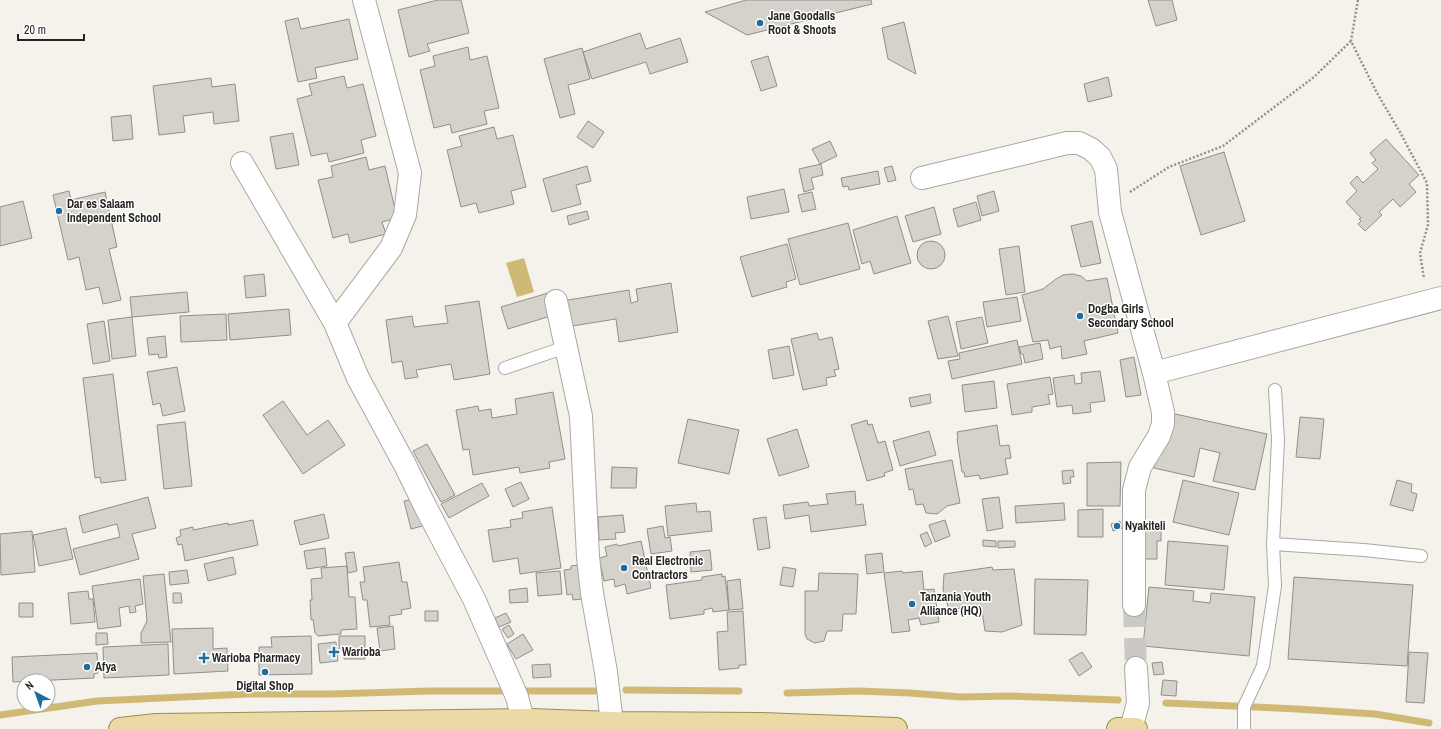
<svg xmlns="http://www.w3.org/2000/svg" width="1441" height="729" viewBox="0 0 1441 729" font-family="'Archivo Narrow',sans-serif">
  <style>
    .water { fill: #d0b975 }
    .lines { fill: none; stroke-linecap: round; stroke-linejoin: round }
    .stream { stroke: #d0b975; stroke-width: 7 }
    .building { fill: #d5d2cc; stroke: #918f89 }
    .street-tunnel { stroke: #cbc9c3; stroke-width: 22; stroke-dasharray: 22 11; stroke-linecap: butt }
    .lane-casing { stroke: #aaa8a2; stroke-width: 14 }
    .street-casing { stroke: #aaa8a2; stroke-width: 24 }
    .primary-casing { stroke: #9f8b50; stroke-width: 24 }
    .path { stroke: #93918c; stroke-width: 2.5; stroke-dasharray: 2 2; stroke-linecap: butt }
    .lane { stroke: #fff; stroke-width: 12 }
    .street { stroke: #fff; stroke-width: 22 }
    .primary { stroke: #ecdaa6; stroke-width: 22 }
    .poi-dot { fill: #1d6d9f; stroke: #fff; stroke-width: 1.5 }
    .labels { text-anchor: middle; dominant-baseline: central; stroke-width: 3; stroke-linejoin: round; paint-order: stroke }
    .poi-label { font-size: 12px; font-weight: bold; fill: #252421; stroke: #fff; text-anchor: start }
  </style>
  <rect width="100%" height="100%" fill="#f4f2eb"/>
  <path class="water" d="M524 258 534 292 517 297 506 263Z"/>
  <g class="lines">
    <path class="stream" d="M626 690 739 691
      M787 693 858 691 910 693 961 697 1010 696 1118 700
      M1166 703 1297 709 1375 714 1429 723
      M0 715 97 701 248 694H332L429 691H594"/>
  </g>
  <path class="building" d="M438 0H461L469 33 427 44 430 51 409 57 398 10Z
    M746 0H871L872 4 747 35 705 12Z
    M1148 0H1172L1177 20 1156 26Z
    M298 18 301 29 349 19 358 59 315 68 317 78 298 82 285 21Z
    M904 22 916 74 888 59 882 28Z
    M640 33 646 49 680 38 688 62 650 74 646 62 592 79 583 52Z
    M468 47 470 60 487 56 499 108 484 111 487 124 452 133 450 124 434 128 420 70 435 66 433 56Z
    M582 48 590 79 568 85 575 114 560 118 544 59Z
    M768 56 777 86 761 91 751 61Z
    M344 76 347 88 363 84 376 136 361 140 364 153 329 162 327 153 311 156 297 99 312 95 309 84Z
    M1108 77 1112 96 1088 102 1084 84Z
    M211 78 212 87 235 84 239 121 214 124 213 112 183 116 185 132 159 135 153 86Z
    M131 115 133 139 113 141 111 117Z
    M588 121 604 132 593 148 577 137Z
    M494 127 497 139 513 135 526 187 511 191 514 204 479 213 476 203 461 207 447 150 462 146 459 136Z
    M293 133 299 165 276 169 270 137Z
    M1386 139 1419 175 1409 184 1416 192 1400 207 1393 199 1379 212 1382 215 1365 231 1358 224 1361 221 1359 219 1361 218 1346 202 1357 191 1350 183 1357 176 1363 183 1378 169 1372 163 1376 160 1370 153Z
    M830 141 837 156 820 164 812 149Z
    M1224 152 1245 221 1201 235 1180 166Z
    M366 157 369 170 385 166 397 218 382 222 386 234 350 243 348 234 333 238 318 180 333 177 331 166Z
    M821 164 823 175 811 178 814 189 804 192 799 169Z
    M587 166 591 181 576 185 581 204 552 212 543 179Z
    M892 166 896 180 888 182 884 168Z
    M878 171 880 184 849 190 848 186 843 187 841 178Z
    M784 189 789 212 751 219 747 197Z
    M69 191 71 200 105 192 117 247 109 249 121 300 103 304 99 287 86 290 79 257 68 260 53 195Z
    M994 191 999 211 982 216 977 196Z
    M812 192 816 209 802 212 798 195Z
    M23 201 32 238 0 246V207Z
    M976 202 981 220 958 227 953 209Z
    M934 207 941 234 913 242 905 216Z
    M587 211 589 219 569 225 567 216Z
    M897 216 911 263 874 274 870 261 862 264 853 230Z
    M1092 221 1101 263 1081 267 1071 226Z
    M848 223 860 269 800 285 788 239Z
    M917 255a14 14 0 1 1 28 0a14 14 0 1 1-28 0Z
    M787 244 796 279 786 282 787 287 752 297 740 257Z
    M1019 246 1025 292 1006 295 999 249Z
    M264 274 266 296 246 298 244 276Z
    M1073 274 1081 276 1087 281 1107 278 1118 333 1084 341 1087 354 1062 359 1061 346 1050 349 1048 340 1033 342 1022 295 1043 289 1056 279 1063 275Z
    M671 283 678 332 619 342 616 319 566 327 562 301 629 290 631 303 638 301 636 289Z
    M187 292 189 312 132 317 130 297Z
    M548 293 554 315 508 329 501 307Z
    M1017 297 1021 321 987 327 983 302Z
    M479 301 490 374 454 380 451 364 416 370 418 377 405 379 402 361 392 363 386 320 412 316 414 327 448 323 445 306Z
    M289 309 291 335 230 340 228 314Z
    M226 314 227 340 181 342 180 316Z
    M948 316 958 356 938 359 928 321Z
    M132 317 136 356 112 359 108 320Z
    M982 317 988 343 961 349 956 322Z
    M104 321 110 361 93 364 87 324Z
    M817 333 819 340 832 337 839 369 834 370 836 376 826 378 827 385 803 390 791 339Z
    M165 336 167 357 159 358 158 354 149 355 147 338Z
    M1017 340 1022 364 952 379 948 361 960 359 959 353Z
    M1040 343 1043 359 1025 363 1023 354H1021L1019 347Z
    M789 346 794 375 773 379 768 350Z
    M1134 357 1141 395 1126 397 1120 360Z
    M177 367 185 411 163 416 160 403 153 405 147 372Z
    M1100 371 1105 401 1090 403 1091 412 1073 414 1072 405 1057 407 1053 378 1074 375 1075 384 1082 383 1081 373Z
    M113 374 126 480 101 483 100 477 95 478 83 378Z
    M1050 377 1053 394 1048 395 1050 404 1032 407V412L1012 415 1007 384Z
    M994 381 997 408 965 412 962 385Z
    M553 392 565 459 549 462 550 468 520 473 519 467 473 475 469 449 463 450 456 410 478 406 479 411 491 409 492 418 517 414 515 399Z
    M930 394 931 403 911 407 909 398Z
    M283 401 307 435 328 420 345 445 303 474 263 415Z
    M1166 412 1267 434 1255 490 1213 481 1220 453 1200 448 1194 477 1154 468Z
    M1300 417 1324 419 1320 459 1296 457Z
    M688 419 739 430 729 474 678 463Z
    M867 420 868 425 872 424 878 443 885 441 893 470 884 473 885 476 867 481 851 425Z
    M185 422 192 486 164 489 157 425Z
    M997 425 1000 446 1009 445 1011 458 1005 459 1008 474 980 479 979 475 965 477 964 472H962L957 439 958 438 957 432Z
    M797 429 809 467 779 476 767 439Z
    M929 431 936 455 900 466 893 441Z
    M427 444 455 495 441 502 413 451Z
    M952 460 960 503 947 506 937 514 926 513 923 504 916 505 913 489 909 490 905 469Z
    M1121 462 1120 506H1087V463Z
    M612 467 637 468 636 488H611Z
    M1073 470 1074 477H1070L1071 483 1063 484 1062 471Z
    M1183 480 1239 493 1229 535 1173 522Z
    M1397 480 1412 484 1411 492 1417 494 1413 511 1390 505Z
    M521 482 529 499 513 507 505 489Z
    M482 483 489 496 449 518 441 504Z
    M855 491 856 505 863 504 866 525 811 532 809 515 785 519 783 505 808 502 809 506 828 504 826 494Z
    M148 497 156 528 132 534 139 559 80 575 73 549 120 537 117 524 83 533 79 516Z
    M999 497 1003 528 987 531 982 499Z
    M420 498 426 525 411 529 404 501Z
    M696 503 697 512 710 511 712 531 668 536 665 506Z
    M1064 503 1065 520 1016 523 1015 506Z
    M552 507 561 568 520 574 518 558 493 562 488 530 511 527 510 520 523 518 522 512Z
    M1103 509V537H1078V510Z
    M324 514 329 538 300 545 294 521Z
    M623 515 625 532 615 533 616 539 599 540 598 517Z
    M766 517 770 548 758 550 753 519Z
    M253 520 258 545 185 561 182 544 178 545 176 538 181 536 180 530 193 527V530L228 523V525Z
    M945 520 950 536 935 542 929 525Z
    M1120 521 1122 528 1113 531 1111 524Z
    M663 526 665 538 670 537 672 551 651 554 647 529Z
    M66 528 73 559 39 566 33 535Z
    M1161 529V541H1157V559H1143V530Z
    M32 531 35 572 1 575 0 534Z
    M927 532 932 543 925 547 920 535Z
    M983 540 996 541V547L983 546Z
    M641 541 651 588 627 594 625 584 615 587 614 579 604 581 599 558 607 556 605 547 617 544 618 546Z
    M998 541H1015V547L998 548Z
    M1168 541 1228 546 1224 590 1165 585Z
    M325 548 327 566 307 569 304 551Z
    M710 550 712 570 691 572 690 552Z
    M354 552 357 571 348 573 345 553Z
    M882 553 884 572 867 574 865 555Z
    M233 557 236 574 208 581 204 564Z
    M399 562 402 582H407L411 608 401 610 402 614 389 616 390 625 370 627 367 600H363L360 582H365L363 567Z
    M585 564 590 598 573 600 572 594 567 595 564 570 571 569V566Z
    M347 566 349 597H355L357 629 341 630V634L318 636 315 633 313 619 311 620 310 600H312L311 579 322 578 321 568Z
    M783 567 796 569 793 587 780 585Z
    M992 567 993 570 1014 569 1022 625 1002 632 985 631 981 605 949 610 943 589 944 574Z
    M187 570 189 583 170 585 169 572Z
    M560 571 562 594 538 596 536 573Z
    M902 571 903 573 922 571 924 590 934 589 939 622 921 625 919 618 908 620 910 631 892 633 884 573Z
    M819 573 858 574 856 614H843L842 631H827L824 641 815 643 807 639 805 634V591H818Z
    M164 574 171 642 141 643V633L147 621 143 576Z
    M722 574V577L725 576 729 610 713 612 712 608 704 610V614L670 619 666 585 702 580V577Z
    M1294 577 1413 585 1407 666 1288 659Z
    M140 579 143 604 135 606 136 612 130 613 129 606 119 608 121 626 98 629 92 586Z
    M740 579 743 609 729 610 727 581Z
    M1035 579 1088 580 1086 635 1034 634Z
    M1149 587 1194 591 1193 601 1210 603 1211 593 1255 597 1249 656 1143 646Z
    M527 588 528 602 510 603 509 590Z
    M88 591 89 599H93L95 622 71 624 68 593Z
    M173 593H181L182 603H173Z
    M19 603H33V617H19Z
    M425 611H438V621H425Z
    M743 611 746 665H739V668L719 670 717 632 728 631 727 612Z
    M506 613 511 622 499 627 495 618Z
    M509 625 514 634 508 638 502 629Z
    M393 626 395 649 380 651 377 628Z
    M213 628V649L227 648 228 671 174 674 172 629Z
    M96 633H107L108 644 96 645Z
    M523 634 533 650 516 659 507 644Z
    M311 636 312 674 259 675V647H272L271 637Z
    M339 636H365V659H344V651H339Z
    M336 642 338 661 320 663 318 644Z
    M168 644 169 675 104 678 103 647Z
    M1082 652 1092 667 1079 676 1069 660Z
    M1409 652 1428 653 1424 703 1406 702Z
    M97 653 98 673 94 674V678L13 682 12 657Z
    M1162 662 1164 674 1154 675 1152 663Z
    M550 664 551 677 533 678 532 665Z
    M1163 680 1177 681 1176 696 1161 695Z"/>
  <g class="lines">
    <path class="street-tunnel" d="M1134 605 1136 668"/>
    <defs>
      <path id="lane" d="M505 368 566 347
        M1273 544 1364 550 1421 556
        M1244 729V707L1263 666 1275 586 1273 544 1278 440 1275 390"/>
      <path id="street" d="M364 0 410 173 405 215 391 248 335 323 358 378 405 465 426 508 474 599 517 697 523 720
        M242 163 335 323
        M922 178 1067 143H1079L1091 149 1100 157 1106 169 1110 212 1154 373 1163 412V424L1159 436 1140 467 1134 490V605
        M556 301 581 416 588 557 592 593 606 672 612 723
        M1154 373 1441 298
        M1131 729 1138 703 1136 668"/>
      <path id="primary" d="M120 729 156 725 531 720 612 723 761 724 896 729
        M1118 729H1136"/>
    </defs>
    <use href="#lane" class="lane-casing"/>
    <use href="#street" class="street-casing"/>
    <use href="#primary" class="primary-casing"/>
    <path class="path" d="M1358 0 1351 41 1377 93 1401 134 1427 183 1428 225 1420 253 1424 279
      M1130 192 1169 167 1223 146 1314 77 1351 41"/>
    <use href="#lane" class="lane"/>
    <use href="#street" class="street"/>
    <use href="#primary" class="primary"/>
  </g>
  <g class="poi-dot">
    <circle cx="760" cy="23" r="4"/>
    <circle cx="59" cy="211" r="4"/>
    <circle cx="1080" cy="316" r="4"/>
    <circle cx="1117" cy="526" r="4"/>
    <circle cx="624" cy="568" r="4"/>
    <circle cx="912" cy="604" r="4"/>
    <path d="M332 646h4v4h4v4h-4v4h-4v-4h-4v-4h4z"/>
    <path d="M202 652h4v4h4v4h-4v4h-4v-4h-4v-4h4z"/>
    <circle cx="87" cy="667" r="4"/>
    <circle cx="265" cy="672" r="4"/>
  </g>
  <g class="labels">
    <g class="poi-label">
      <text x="768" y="16">Jane Goodalls<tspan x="768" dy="14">Root &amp; Shoots</tspan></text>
      <text x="67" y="204">Dar es Salaam<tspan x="67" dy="14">Independent School</tspan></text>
      <text x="1088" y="309">Dogba Girls<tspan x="1088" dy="14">Secondary School</tspan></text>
      <text x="1125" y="526">Nyakiteli</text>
      <text x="632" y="561">Real Electronic<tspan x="632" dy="14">Contractors</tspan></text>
      <text x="920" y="597">Tanzania Youth<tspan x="920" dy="14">Alliance (HQ)</tspan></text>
      <text x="342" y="652">Warioba</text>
      <text x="212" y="658">Warioba Pharmacy</text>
      <text x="95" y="667">Afya</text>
      <text x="265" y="686" text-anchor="middle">Digital Shop</text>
    </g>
  </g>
  <g transform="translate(36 693) rotate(319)"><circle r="19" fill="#ffffff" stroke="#a8a7a6"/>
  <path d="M0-3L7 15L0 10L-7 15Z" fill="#1d6d9f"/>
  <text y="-6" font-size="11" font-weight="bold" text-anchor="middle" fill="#252421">N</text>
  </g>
  <path d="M18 34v6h66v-6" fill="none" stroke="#252421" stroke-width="2"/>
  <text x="24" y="34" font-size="12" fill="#252421" stroke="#ffffff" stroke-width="3" paint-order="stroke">20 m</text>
</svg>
